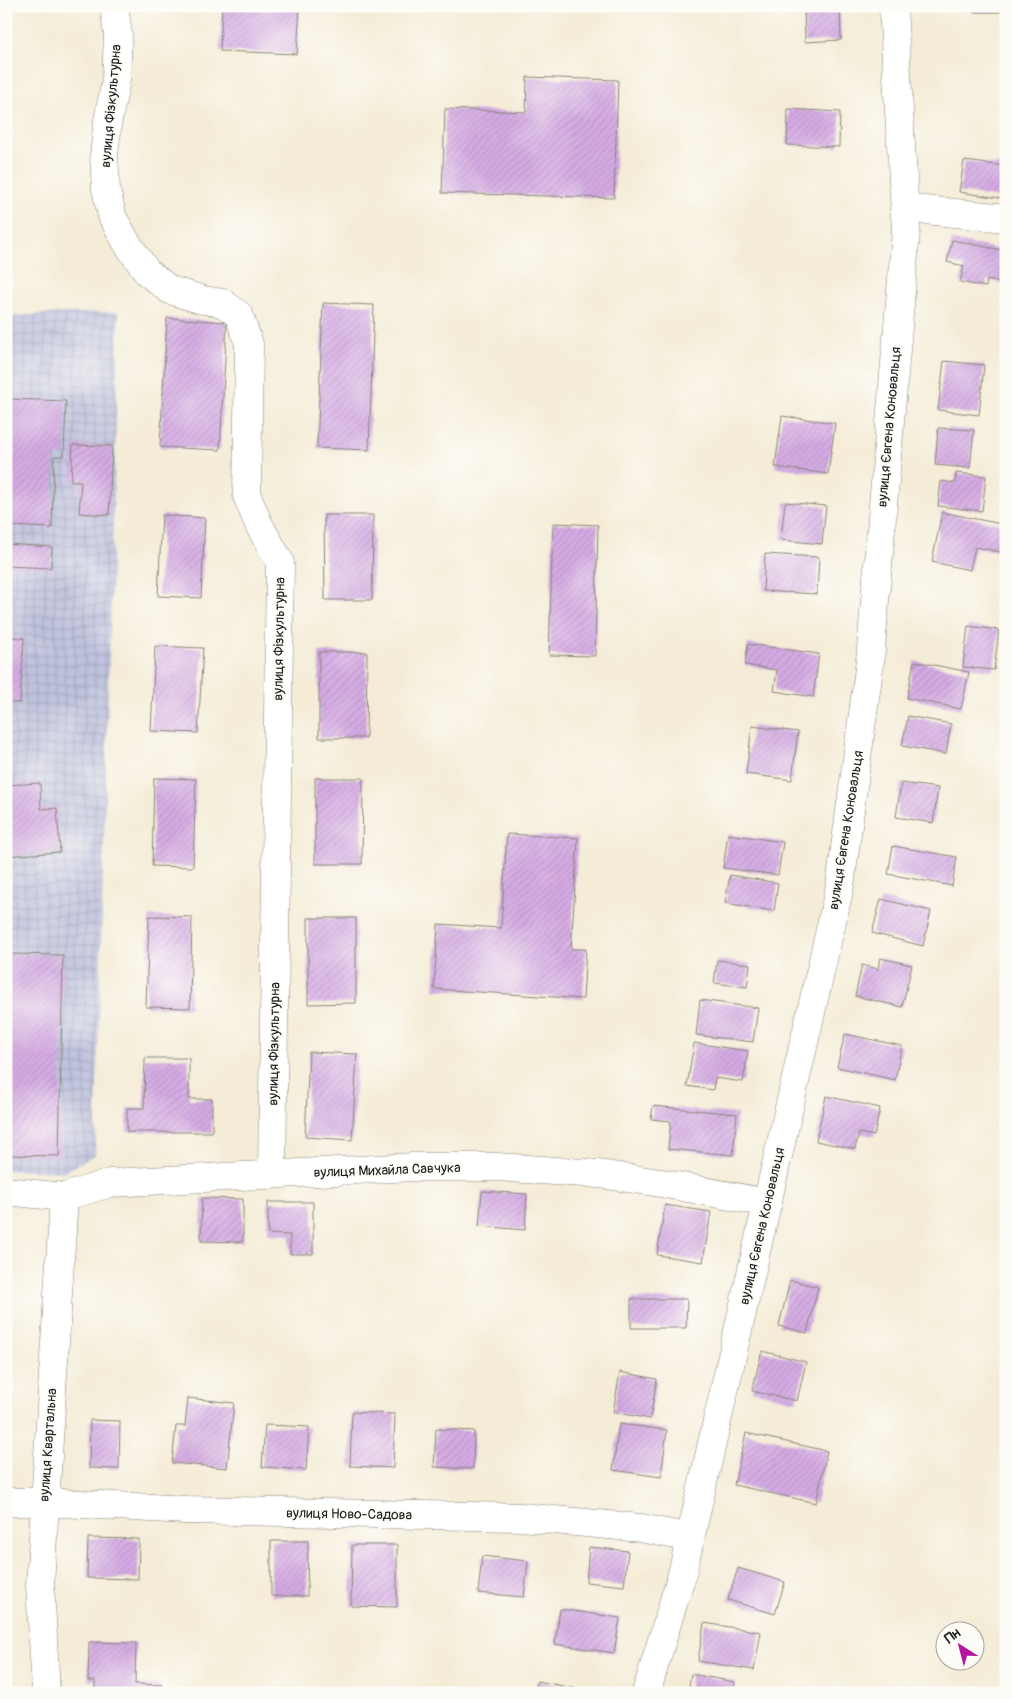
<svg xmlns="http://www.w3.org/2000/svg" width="1012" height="1699" viewBox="0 0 1012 1699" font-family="Pangolin,sans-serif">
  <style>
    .industrial { fill: url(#industrial-grid) }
    .building { fill: url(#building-hatch) }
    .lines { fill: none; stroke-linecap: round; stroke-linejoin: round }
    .street-casing { stroke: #88847a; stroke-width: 29 }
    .street { stroke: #fff; stroke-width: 28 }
    .labels { text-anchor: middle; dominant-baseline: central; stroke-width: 4.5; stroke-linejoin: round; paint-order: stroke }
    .street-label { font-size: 14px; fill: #1c1c1c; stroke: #fdfcf7 }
  </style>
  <defs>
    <pattern id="industrial-grid" width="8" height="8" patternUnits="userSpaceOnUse" patternTransform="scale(1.25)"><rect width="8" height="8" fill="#bfc2dd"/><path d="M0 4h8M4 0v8" fill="none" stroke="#a4a6bd"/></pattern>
    <pattern id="building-hatch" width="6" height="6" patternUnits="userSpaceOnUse" patternTransform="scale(1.25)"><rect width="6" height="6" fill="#d5abe4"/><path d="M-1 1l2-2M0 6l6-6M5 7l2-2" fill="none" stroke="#b693c3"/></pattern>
  </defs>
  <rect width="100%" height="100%" fill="#fdfcf7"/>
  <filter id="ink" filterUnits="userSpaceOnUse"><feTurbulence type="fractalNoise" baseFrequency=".02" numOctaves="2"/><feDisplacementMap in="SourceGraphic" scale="10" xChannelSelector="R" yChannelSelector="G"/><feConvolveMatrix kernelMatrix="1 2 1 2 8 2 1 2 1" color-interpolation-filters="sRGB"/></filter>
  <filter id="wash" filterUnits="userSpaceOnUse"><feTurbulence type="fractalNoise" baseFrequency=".0096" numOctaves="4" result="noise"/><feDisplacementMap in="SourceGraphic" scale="20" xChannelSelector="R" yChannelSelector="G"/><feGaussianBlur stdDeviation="1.12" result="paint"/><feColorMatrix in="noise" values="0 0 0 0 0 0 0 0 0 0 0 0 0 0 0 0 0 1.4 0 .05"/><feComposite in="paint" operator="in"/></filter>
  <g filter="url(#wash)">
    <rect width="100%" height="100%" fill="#f4ecd7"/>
    <path class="industrial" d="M119 312 95 1155 64 1172 6 1170V317L60 313Z"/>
    <g id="blocks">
      <path class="building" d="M222 6H300L297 54 220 51Z
        M804 6H840L841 40 805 42Z
        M974 6H1006V12H974Z
        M527 77 618 80 614 198 442 193 445 109 526 112Z
        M788 109 840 112 839 147 787 145Z
        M964 161 1006 166V199L959 192Z
        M952 240 1006 251V284L987 280 986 287 960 282 964 266 947 262Z
        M323 303 374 305 369 450 317 448Z
        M167 318 227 322 220 450 160 447Z
        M944 361 984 365 979 415 938 410Z
        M9 399 66 401 64 456H54L52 528 6 526V445Z
        M782 416 835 423 828 474 775 467Z
        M938 428 974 430 970 468 935 465Z
        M73 445 112 446 109 515 79 513 81 481H71Z
        M956 473 986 476 982 511 938 506 941 481 955 483Z
        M785 502 826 506 822 544 781 540Z
        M942 512 1006 525V553L975 547 970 570 932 562Z
        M162 515 205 518 201 598 158 596Z
        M324 515H373L372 600H325Z
        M553 523 598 525 595 656 549 655Z
        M6 544 52 547 51 568 6 566Z
        M765 554 819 557 817 594 763 591Z
        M968 626 999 630 994 670 963 667Z
        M6 637 24 638 20 703 6 702Z
        M748 644 819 654 813 697 774 691 777 670 745 665Z
        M155 646 203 648 198 733 151 731Z
        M319 652H367L366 738H319Z
        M914 661 969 672 961 709 907 698Z
        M908 716 951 724 946 754 902 746Z
        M752 726 798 732 792 780 746 774Z
        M154 778 196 779 193 867 152 866Z
        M315 778H363L362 864H315Z
        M40 783 41 809 57 808 60 852 6 856V785Z
        M901 783 938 788 933 823 896 817Z
        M507 834 578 838 571 949H586L583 999 434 989 438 924 501 928Z
        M728 834 783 842 778 875 723 868Z
        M893 846 957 857 952 886 888 874Z
        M730 875 778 883 774 911 725 903Z
        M881 899 931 911 923 946 872 933Z
        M149 916 192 917 190 1008 146 1007Z
        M308 918H356V1003L308 1004Z
        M6 954 63 955 59 1156 6 1155Z
        M880 958 912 965 902 1007 855 996 862 965 878 969Z
        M717 960 750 964 747 987 714 983Z
        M700 1000 758 1008 753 1042 696 1035Z
        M845 1034 902 1046 895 1080 837 1067Z
        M694 1043 748 1051 743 1082 715 1078 713 1090 687 1086Z
        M309 1052 357 1054 352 1140 305 1137Z
        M145 1058H189V1099H212V1132H127V1108H144Z
        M826 1096 880 1108 874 1136 859 1133 855 1149 816 1141Z
        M653 1106 737 1114 733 1155 668 1149 671 1121 651 1119Z
        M482 1191 527 1194 525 1230 479 1226Z
        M202 1198 243 1199V1242L201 1241Z
        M268 1202H313V1254H290V1235L268 1234Z
        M665 1205 711 1212 703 1262 657 1255Z
        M790 1280 818 1287 807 1333 779 1326Z
        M631 1299H687L686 1328H631Z
        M762 1351 806 1362 797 1401 752 1391Z
        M620 1372 657 1379 650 1419 613 1412Z
        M6 1395H11L12 1420 6 1421Z
        M188 1398 234 1403 227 1468 172 1463 176 1426H185Z
        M352 1412 395 1414 393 1468 350 1466Z
        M90 1420 120 1421 119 1469 89 1468Z
        M619 1424 667 1430 661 1477 613 1470Z
        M265 1425 309 1427 306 1470 262 1467Z
        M436 1429 474 1431 473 1469 434 1467Z
        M746 1433 827 1451 816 1503 734 1485Z
        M88 1538 139 1539 138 1579 87 1578Z
        M271 1541H308L307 1596H271Z
        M352 1545H397V1607L351 1606Z
        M589 1547 628 1551 624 1586 586 1582Z
        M482 1556 528 1561 524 1597 478 1593Z
        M738 1568 785 1582 775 1614 728 1600Z
        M560 1609 620 1618 614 1653 555 1644Z
        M704 1623 761 1632 754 1670 698 1661Z
        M89 1642 136 1643 135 1684 162 1685 161 1693H95V1681H88Z
        M691 1674 735 1682 734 1693H688Z
        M537 1681 595 1692V1693H535Z"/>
    </g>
  </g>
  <g filter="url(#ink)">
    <use href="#blocks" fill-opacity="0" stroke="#88847a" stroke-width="1"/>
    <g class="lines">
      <defs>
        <path id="street" d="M114 6 118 35 116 80 108 120 104 155 106 189 112 216 127 243 147 272 170 290 203 300 223 303 239 315 249 344 247 496 259 525 280 562 272 1175
          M904 208 1006 218
          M6 1191 64 1197 110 1183 413 1167H497L599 1174 661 1183 768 1203
          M6 1502H45L186 1510 521 1517 641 1528 691 1538
          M46 1693 40 1585 64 1197
          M646 1693 682 1574 840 886 870 661 906 231 893 6"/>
      </defs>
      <use href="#street" class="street-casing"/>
      <use href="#street" class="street"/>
    </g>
  </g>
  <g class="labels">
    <g class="street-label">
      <text transform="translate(111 106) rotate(-85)">вулиця Фізкультурна</text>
      <text transform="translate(889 427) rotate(-85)">вулиця Євгена Коновальця</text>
      <text transform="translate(279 639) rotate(-89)">вулиця Фізкультурна</text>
      <text transform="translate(846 830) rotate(-81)">вулиця Євгена Коновальця</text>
      <text transform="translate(274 1044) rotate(-89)">вулиця Фізкультурна</text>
      <text transform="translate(387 1170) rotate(-2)">вулиця Михайла Савчука</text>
      <text transform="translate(762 1226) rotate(-77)">вулиця Євгена Коновальця</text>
      <text transform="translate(48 1445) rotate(-86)">вулиця Квартальна</text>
      <text transform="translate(349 1514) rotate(1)">вулиця Ново-Садова</text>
    </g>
  </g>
  <rect width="1012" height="1699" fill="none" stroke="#fdfcf7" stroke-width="25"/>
  <g transform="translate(960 1646) rotate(324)"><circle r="24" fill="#fdfcf7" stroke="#a3a29f"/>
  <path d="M0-4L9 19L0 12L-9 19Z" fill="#b5179e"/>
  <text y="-8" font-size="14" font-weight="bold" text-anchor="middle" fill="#1c1c1c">Пн</text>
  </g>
</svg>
